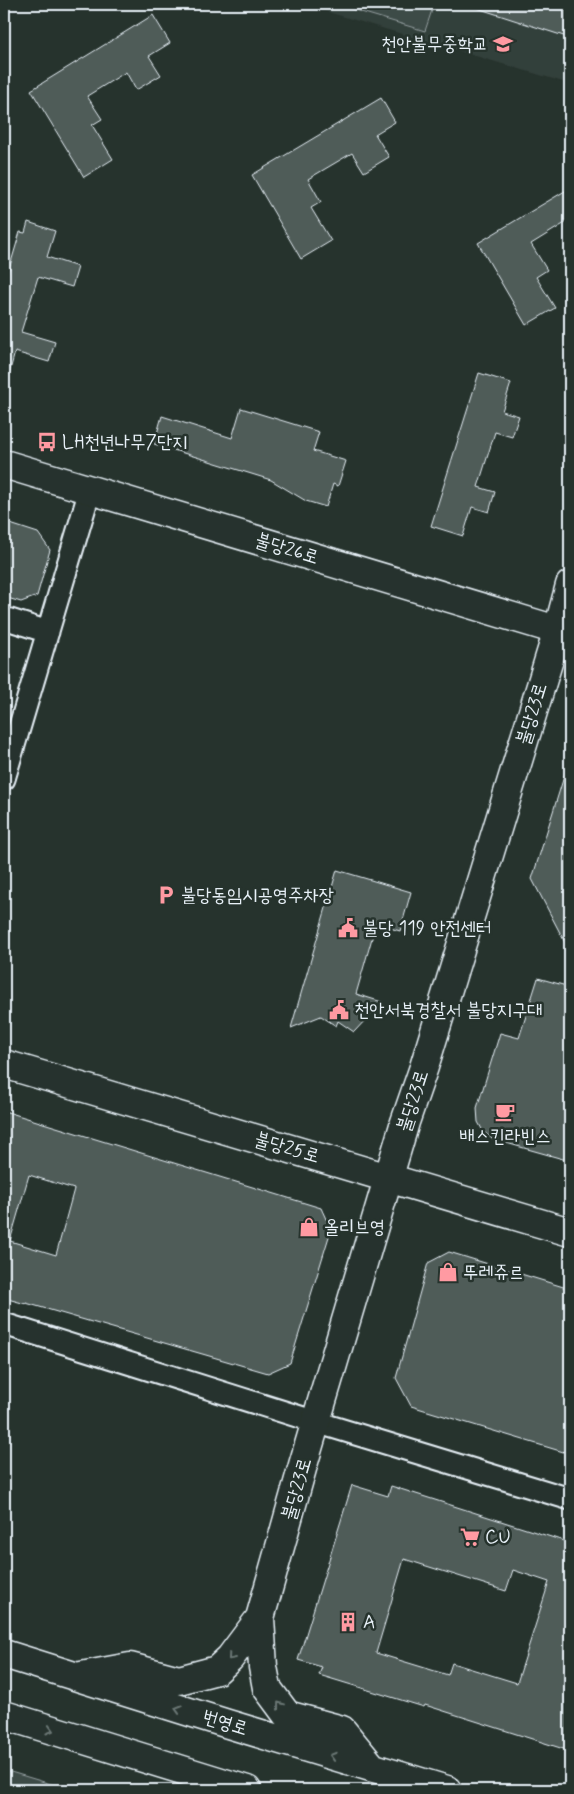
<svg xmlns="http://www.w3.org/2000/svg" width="574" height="1794" viewBox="0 0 574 1794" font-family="Mynerve,'Poor Story',sans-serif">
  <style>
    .built { fill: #333f3a }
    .green { fill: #3e4b47; stroke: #939ea0 }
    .building { fill: #505c59; stroke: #e8f1f8; fill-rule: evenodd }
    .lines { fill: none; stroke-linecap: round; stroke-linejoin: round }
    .street-casing { stroke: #e8f1f8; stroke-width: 25 }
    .secondary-casing { stroke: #e8f1f8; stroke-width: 31 }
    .street { stroke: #26332d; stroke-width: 21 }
    .secondary { stroke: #26332d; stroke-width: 28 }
    .oneway { stroke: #6a7674 }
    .labels { text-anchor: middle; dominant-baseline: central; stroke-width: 5; stroke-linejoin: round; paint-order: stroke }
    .poi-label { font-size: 19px; fill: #e8f1f8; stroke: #26332d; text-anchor: start }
    .street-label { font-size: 19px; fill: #e8f1f8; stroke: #26332d }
  </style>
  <rect width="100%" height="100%" fill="#26332d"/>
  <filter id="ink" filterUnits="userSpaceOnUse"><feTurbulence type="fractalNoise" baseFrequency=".02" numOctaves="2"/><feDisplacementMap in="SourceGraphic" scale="10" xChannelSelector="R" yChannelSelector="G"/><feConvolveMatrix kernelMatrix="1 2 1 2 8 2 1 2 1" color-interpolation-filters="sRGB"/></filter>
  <g filter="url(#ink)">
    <path class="built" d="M301 4H570V84Z"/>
    <path class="green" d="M334 4H434L425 31Z
      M4 1770 71 1790H4Z"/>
    <path class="building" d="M477 4H570V38L477 8Z
      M153 15 170 43 149 56 161 75 136 90 126 72 87 96 102 119 92 125 113 159 84 177 31 90Z
      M381 98 395 122 375 134 389 157 364 172 352 153 308 179 321 202 311 208 331 241 301 259 252 175Z
      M570 188V220L531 244 547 270 536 277 555 308 526 325 478 243Z
      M28 222 55 231 47 257 78 267 72 287 38 277 21 332 55 342 49 362 15 352 9 374 4 373V286L20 232 25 233Z
      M479 373 511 383 502 411 519 416 512 437 495 432 478 487 495 492 489 512 472 507 463 536 431 526Z
      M241 408 319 432 313 451 346 461 338 486 333 484 326 507 306 501 271 480 154 444 162 416 232 438Z
      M4 522 38 533 50 550 37 596 21 602 4 597Z
      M566 770H570V952L532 879Z
      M337 870 411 892 400 931 376 924 356 994 382 1002 354 1032 338 1021 336 1026 321 1016 291 1028Z
      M538 978 570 987V1161L492 1139 483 1131 478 1122 477 1108 500 1033 519 1038Z
      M4 1111 321 1208 331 1230 290 1363 268 1373 26 1303V1304L4 1298ZM29 1175 74 1189 56 1255 10 1241Z
      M449 1252 570 1289V1454L411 1406 396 1378 428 1263Z
      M352 1485 388 1496 391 1486 570 1543V1751L425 1705 424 1707 319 1675 322 1667 298 1660ZM404 1559 506 1591 513 1570 549 1582 517 1683 452 1663 448 1675 376 1653Z"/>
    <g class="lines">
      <defs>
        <path id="street" d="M4 618 48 632
          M4 779 90 490
          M4 1324 316 1422 570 1499"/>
        <path id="secondary" d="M4 464 570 634
          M4 1064 570 1232
          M4 1654 228 1724 447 1790
          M81 1676 130 1667 179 1680 217 1670 230 1658 260 1618
          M4 1715 247 1790
          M373 1768 342 1730 287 1715 267 1688 263 1667 260 1618 303 1465 405 1122 424 1067 558 630 570 585"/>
      </defs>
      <use href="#street" class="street-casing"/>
      <use href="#secondary" class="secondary-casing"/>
      <use href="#street" class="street"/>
      <use href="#secondary" class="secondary"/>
    </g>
    <defs><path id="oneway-chevron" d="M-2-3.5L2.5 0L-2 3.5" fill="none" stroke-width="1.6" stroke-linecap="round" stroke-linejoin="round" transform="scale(1.25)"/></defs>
    <g class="oneway">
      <use href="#oneway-chevron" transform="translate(231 1657) rotate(131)"/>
      <use href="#oneway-chevron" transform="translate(280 1705) rotate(-127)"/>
      <use href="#oneway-chevron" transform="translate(178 1709) rotate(-163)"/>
      <use href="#oneway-chevron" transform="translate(50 1730) rotate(17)"/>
      <use href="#oneway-chevron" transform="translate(333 1756) rotate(-163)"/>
    </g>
  </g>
  <defs>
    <symbol id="school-bare" viewBox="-9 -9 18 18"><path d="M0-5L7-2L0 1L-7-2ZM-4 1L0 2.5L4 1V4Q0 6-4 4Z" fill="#ff9aa2" stroke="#26332d" stroke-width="2.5" paint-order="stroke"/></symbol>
    <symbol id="bus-bare" viewBox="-9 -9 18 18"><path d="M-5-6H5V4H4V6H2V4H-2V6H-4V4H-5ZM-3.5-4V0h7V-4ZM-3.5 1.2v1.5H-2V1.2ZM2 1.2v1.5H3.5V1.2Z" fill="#ff9aa2" stroke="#26332d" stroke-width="2.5" paint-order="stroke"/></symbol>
    <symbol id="parking-bare" viewBox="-9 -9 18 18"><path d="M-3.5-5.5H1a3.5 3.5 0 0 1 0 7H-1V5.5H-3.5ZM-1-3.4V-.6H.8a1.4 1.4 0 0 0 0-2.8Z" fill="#ff9aa2" stroke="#26332d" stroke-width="2.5" paint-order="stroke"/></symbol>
    <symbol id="civic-bare" viewBox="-9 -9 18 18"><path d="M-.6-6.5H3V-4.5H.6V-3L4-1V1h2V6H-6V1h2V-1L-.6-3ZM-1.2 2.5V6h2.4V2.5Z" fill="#ff9aa2" stroke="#26332d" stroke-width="2.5" paint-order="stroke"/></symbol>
    <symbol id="cafe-bare" viewBox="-9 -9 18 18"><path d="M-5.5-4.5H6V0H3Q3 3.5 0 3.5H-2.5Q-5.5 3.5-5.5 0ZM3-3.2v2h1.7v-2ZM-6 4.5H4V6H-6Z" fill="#ff9aa2" stroke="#26332d" stroke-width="2.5" paint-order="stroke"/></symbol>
    <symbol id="shop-bare" viewBox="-9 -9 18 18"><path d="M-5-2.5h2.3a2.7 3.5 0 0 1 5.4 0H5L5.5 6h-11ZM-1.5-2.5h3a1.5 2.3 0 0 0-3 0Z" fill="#ff9aa2" stroke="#26332d" stroke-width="2.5" paint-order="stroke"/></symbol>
    <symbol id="supermarket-bare" viewBox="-9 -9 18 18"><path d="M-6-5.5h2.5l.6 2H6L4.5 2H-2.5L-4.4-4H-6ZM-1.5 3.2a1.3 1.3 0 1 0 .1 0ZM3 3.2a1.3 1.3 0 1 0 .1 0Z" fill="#ff9aa2" stroke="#26332d" stroke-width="2.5" paint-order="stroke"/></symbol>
    <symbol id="building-bare" viewBox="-9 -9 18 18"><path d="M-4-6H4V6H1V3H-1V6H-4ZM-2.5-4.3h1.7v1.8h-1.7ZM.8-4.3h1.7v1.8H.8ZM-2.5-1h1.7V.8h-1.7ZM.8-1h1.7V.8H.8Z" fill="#ff9aa2" stroke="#26332d" stroke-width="2.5" paint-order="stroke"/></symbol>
  </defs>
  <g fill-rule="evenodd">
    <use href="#school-bare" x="489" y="30" width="28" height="28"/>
    <use href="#bus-bare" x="33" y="428" width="28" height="28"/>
    <use href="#parking-bare" x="152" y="881" width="28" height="28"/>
    <use href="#civic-bare" x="334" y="914" width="28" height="28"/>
    <use href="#civic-bare" x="325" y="996" width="28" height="28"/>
    <use href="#cafe-bare" x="491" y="1098" width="28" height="28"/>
    <use href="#shop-bare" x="295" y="1213" width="28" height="28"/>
    <use href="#shop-bare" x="434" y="1258" width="28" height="28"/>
    <use href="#supermarket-bare" x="456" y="1523" width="28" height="28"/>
    <use href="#building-bare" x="334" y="1608" width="28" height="28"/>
  </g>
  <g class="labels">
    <g class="poi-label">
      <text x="488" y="44" text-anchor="end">천안불무중학교</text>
      <text x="62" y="442">LH천년나무7단지</text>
      <text x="181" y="895">불당동임시공영주차장</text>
      <text x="363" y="928">불당 119 안전센터</text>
      <text x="354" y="1010">천안서북경찰서 불당지구대</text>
      <text x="505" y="1136" text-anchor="middle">배스킨라빈스</text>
      <text x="324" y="1227">올리브영</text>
      <text x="463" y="1272">뚜레쥬르</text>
      <text x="485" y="1537">CU</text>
      <text x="363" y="1622">A</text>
    </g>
    <g class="street-label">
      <text transform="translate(287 549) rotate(17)">불당26로</text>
      <text transform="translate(532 714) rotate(-73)">불당23로</text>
      <text transform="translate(413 1101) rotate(-72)">불당23로</text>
      <text transform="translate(287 1148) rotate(16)">불당25로</text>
      <text transform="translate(297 1489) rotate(-74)">불당23로</text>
      <text transform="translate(225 1723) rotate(17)">번영로</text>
    </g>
  </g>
  <rect width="574" height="1794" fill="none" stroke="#26332d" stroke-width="20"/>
  <rect x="10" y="10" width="554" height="1774" fill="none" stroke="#e8f1f8" stroke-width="2" filter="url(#ink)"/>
</svg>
